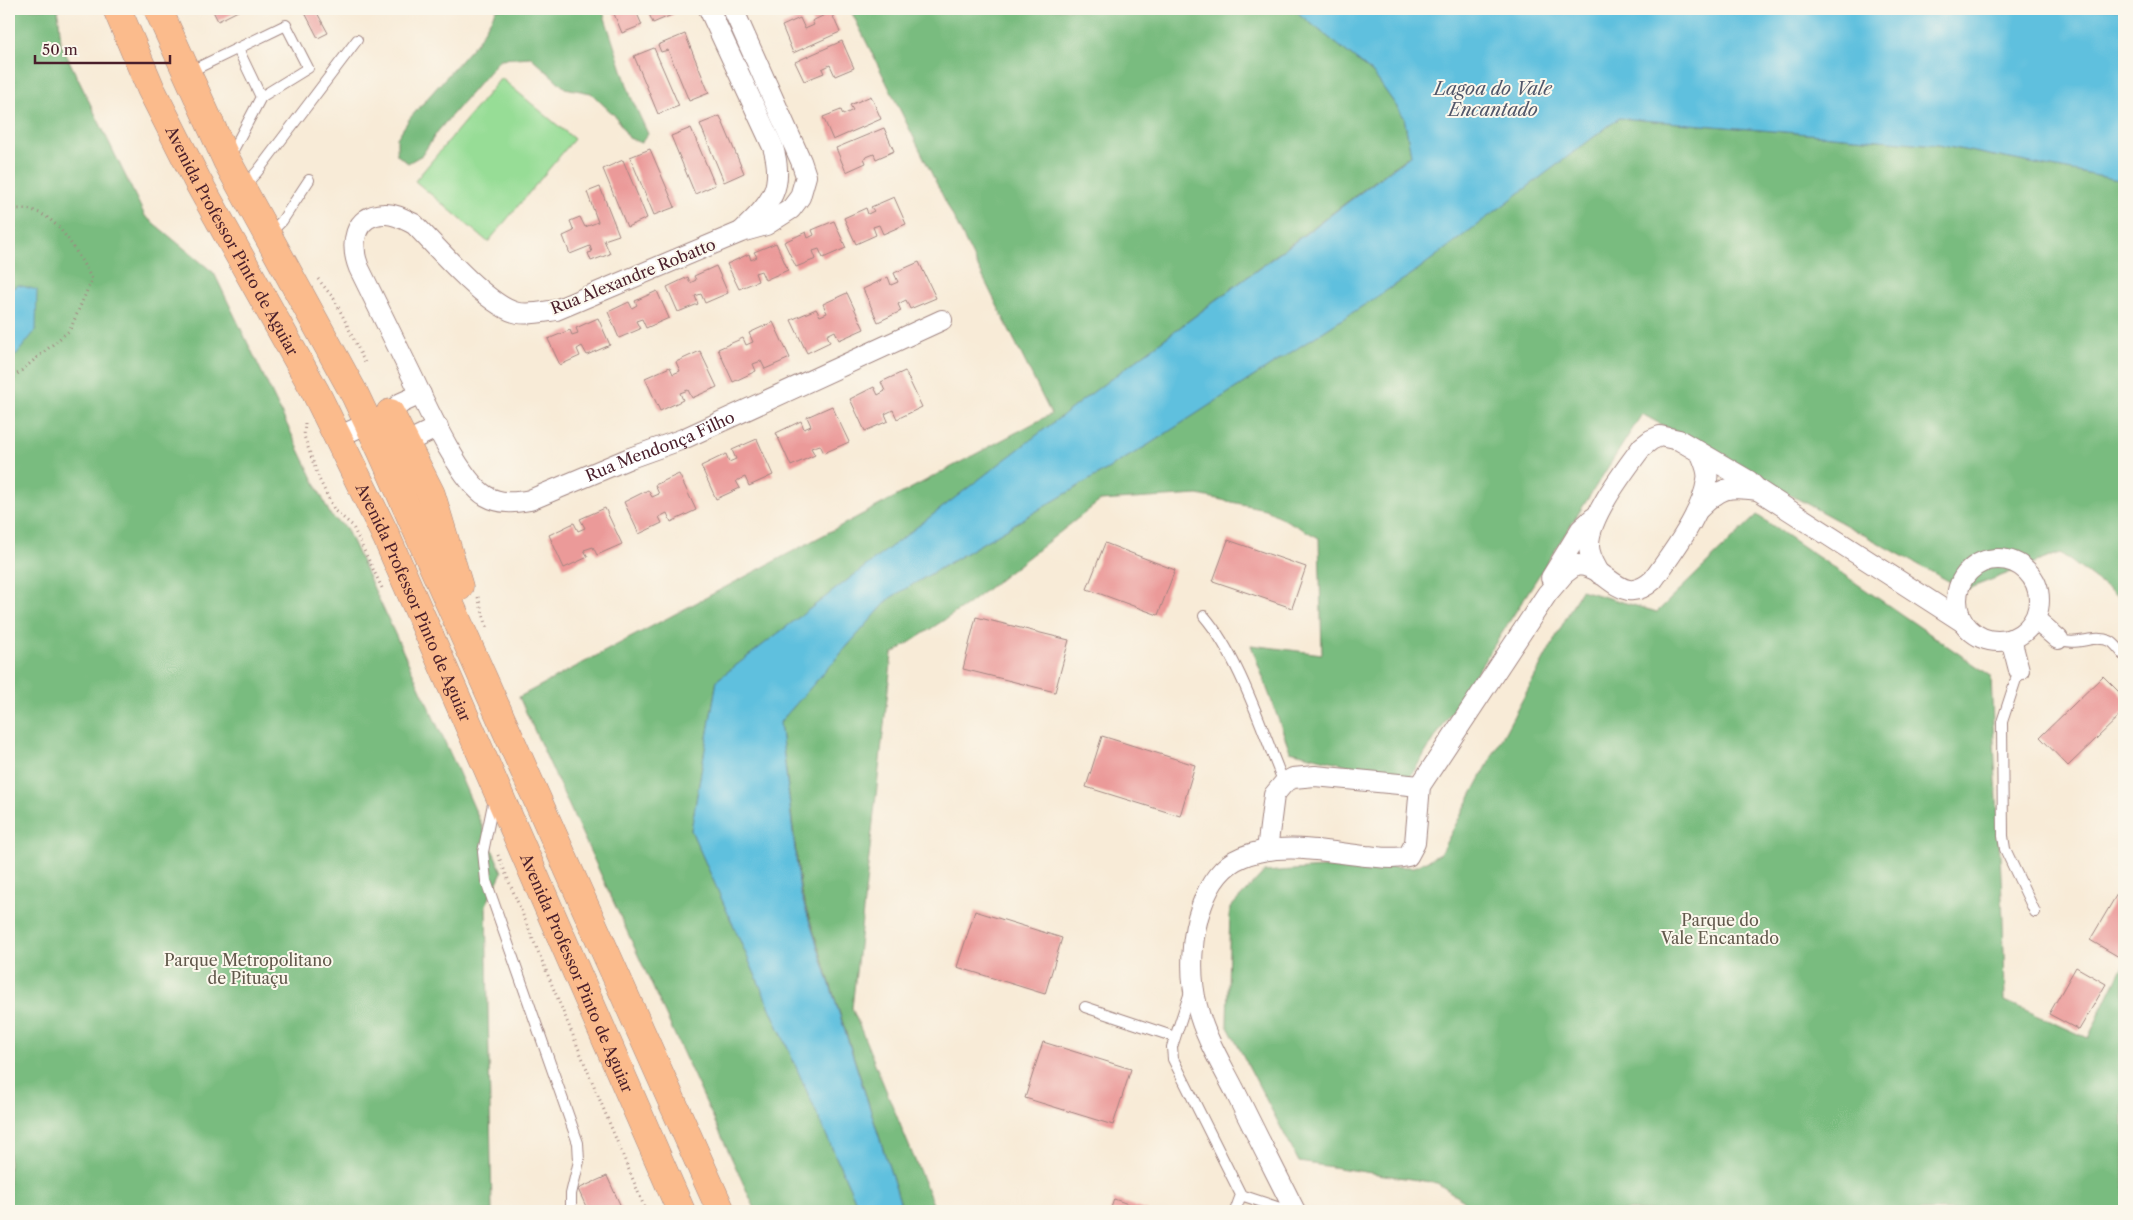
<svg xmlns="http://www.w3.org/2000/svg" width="2133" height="1220" viewBox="0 0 2133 1220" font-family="'Libre Caslon Text',serif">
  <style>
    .green { fill: #97dd96; stroke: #707e60 }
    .forest { fill: #79bc7f; stroke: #626e55 }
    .water { fill: #5fc0de; stroke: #547084 }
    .building { fill: #eb9a99 }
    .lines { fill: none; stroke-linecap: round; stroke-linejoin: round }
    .service-casing { stroke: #a18581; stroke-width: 12 }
    .minor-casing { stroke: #a18581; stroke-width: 22 }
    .primary-casing { stroke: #a18581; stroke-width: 29 }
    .path { stroke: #a18581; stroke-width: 3; stroke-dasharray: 1 4; stroke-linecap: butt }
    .service { stroke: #fff; stroke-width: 10 }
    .minor { stroke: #fff; stroke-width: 20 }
    .primary { stroke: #fbbb8c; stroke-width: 28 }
    .labels { text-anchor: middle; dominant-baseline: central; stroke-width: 4; stroke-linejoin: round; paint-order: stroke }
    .street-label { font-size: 16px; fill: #4a1f2b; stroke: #fbf7ec }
    .park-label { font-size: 16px; fill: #61584b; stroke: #fbf7ec }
    .water-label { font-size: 18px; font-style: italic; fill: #51576a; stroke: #fbf7ec }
  </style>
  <rect width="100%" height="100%" fill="#fbf7ec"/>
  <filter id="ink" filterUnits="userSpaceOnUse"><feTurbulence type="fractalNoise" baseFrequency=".02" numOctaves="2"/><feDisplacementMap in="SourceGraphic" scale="10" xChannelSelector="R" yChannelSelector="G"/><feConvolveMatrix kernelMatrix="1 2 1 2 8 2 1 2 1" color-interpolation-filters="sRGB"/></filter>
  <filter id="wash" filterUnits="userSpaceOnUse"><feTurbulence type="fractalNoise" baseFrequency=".0096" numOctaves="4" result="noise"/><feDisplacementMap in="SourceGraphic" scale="20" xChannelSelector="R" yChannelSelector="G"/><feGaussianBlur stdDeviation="1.12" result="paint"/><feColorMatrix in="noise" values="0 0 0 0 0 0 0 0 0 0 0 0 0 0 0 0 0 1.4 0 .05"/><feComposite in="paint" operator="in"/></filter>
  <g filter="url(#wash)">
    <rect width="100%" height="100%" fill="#f8ebd7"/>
    <path class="green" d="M501 78 574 139 488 242 415 181Z"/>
    <path class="forest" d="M9 9H58L61 44 145 216 214 273 331 516 346 528 455 764 502 872 486 905 492 1211H9Z
      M497 9H602L631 97 648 134 641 143 629 138 615 116 591 93 565 88 531 57 500 59 438 131 422 155 408 163 397 155V138L410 118 477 42Z
      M850 9H1293L1373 73 1404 117 1411 154 1088 396 717 680 691 830 860 1211H756L519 697 1051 414Z
      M1619 118 1938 145 2124 181V601L2060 553 1965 590 1642 414 1408 780 1290 751 1251 645 1322 654 1319 538 1265 509 1198 495 1100 501 967 605 892 654 852 1008 936 1211H903L801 892 780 722 890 598 1148 445 1412 274Z
      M1757 515 1991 676C1995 784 2004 893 2005 1001L2088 1038 2124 963V1211H1479L1437 1183 1299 1162 1227 1025 1230 908 1264 872 1353 866 1414 867 1440 854 1581 590 1657 612Z"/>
    <path class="water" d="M1293 9H2124V181L1938 145 1619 118 1412 274 1148 445 890 598 780 722 800 892 903 1211H860L691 830 717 680 1088 396 1411 155 1404 117 1373 73Z
      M18 285 37 290 36 330 16 355 9 359V290Z"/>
    <g id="blocks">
      <path class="building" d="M212 9H242L218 21Z
        M303 9H315L328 33 318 38Z
        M612 9H635L642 25 622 33Z
        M647 9H671L674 14 653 23Z
        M831 12 840 32 793 53 782 26 800 18 805 29 814 25 812 21Z
        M685 34 709 93 689 101 668 50 661 52 658 45Z
        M842 41 854 68 835 76 830 65 822 69 824 73 804 81 795 62Z
        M654 48 679 106 658 114 634 56Z
        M871 96 881 119 833 140 823 117 841 110 843 115 853 110 850 105Z
        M720 116 744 173 724 182 700 124Z
        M691 128 715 185 695 194 671 136Z
        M884 128 894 151 876 159 874 154 864 158 866 163 846 172 836 148Z
        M650 149 675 207 654 215 630 157Z
        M623 160 647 218 627 227 603 169Z
        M600 187 619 235 604 240 610 254 591 261 588 253 592 252 590 246 570 254 563 236 574 231 570 221 580 217 585 227 598 222 587 192Z
        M894 197 906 224 883 234 879 225 873 227 876 235 856 244 844 218 866 208 868 214 874 211 871 207Z
        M834 221 846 248 823 258 819 249 813 251 816 259 796 267 784 242 806 232 808 238 814 235 812 230Z
        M776 243 788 270 765 280 761 271 755 273 758 281 739 289 727 264 749 254 751 260 757 257 754 252Z
        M919 262 936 298 910 309 906 300 898 304 901 311 878 322 863 289 888 277 891 285 898 282 894 273Z
        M716 266 728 293 705 303 701 294 695 296 698 304 678 312 667 287 688 277 690 283 696 280 694 276Z
        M657 291 669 318 646 328 642 319 636 321 640 329 619 338 608 312 629 302 632 308 637 305 635 301Z
        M847 293 864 329 839 340 835 331 827 335 830 342 807 353 791 320 816 309 820 316 827 313 823 304Z
        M598 318 610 345 587 355 582 346 577 349 580 356 560 365 548 339 570 330 572 335 578 333 576 328Z
        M773 322 790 358 765 369 761 361 753 364 756 371 733 382 718 349 743 338 746 345 753 342 749 333Z
        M700 351 717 387 692 398 688 390 680 393 683 400 660 411 645 378 670 367 673 374 680 371 676 362Z
        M905 371 922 407 897 419 893 410 885 414 888 421 865 431 850 399 874 387 878 395 885 391 881 382Z
        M832 406 849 442 824 453 820 445 811 448 815 455 791 466 776 433 801 421 804 429 811 426 807 417Z
        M757 439 773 475 749 486 745 477 736 481 740 488 716 499 701 466 726 454 729 462 736 459 732 450Z
        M679 474 696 510 671 522 667 513 659 517 662 523 639 534 624 502 648 490 652 497 659 494 655 485Z
        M605 508 622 544 597 555 593 547 584 550 588 557 564 568 549 535 574 523 578 531 585 528 580 519Z
        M1228 540 1306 567 1292 608 1213 581Z
        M1105 543 1175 570 1158 615 1087 589Z
        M976 617 1069 640 1055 692 963 669Z
        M2103 676 2124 697V712L2068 766 2040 737Z
        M1102 736 1195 765 1180 816 1086 787Z
        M2117 894 2124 898V949L2119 957 2090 940Z
        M975 911 1062 938 1045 994 957 967Z
        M2076 967 2106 984 2079 1030 2049 1014Z
        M1043 1042 1131 1069 1113 1125 1025 1098Z
        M607 1176 623 1211H588L578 1189Z
        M1114 1199 1148 1211H1110Z"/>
    </g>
  </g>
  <g filter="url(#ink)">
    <use href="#blocks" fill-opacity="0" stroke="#a18581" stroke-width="1"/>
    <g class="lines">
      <defs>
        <path id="service" d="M238 49 261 97
          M189 72 286 25 308 68 261 97 230 156
          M242 188 257 172 357 40
          M268 235 282 221 309 180
          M1204 616C1240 658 1262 731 1284 783
          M2058 639C2077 647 2093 634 2110 641 2115 643 2120 651 2124 655
          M2019 670 2002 722 2003 836 2005 849 2035 912
          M494 799 483 852 486 881 578 1143 579 1161 571 1194V1211
          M1190 992 1172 1047 1173 1059 1241 1195 1289 1211
          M1085 1007 1175 1037
          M1235 1211 1241 1195"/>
        <g id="minor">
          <path d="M709 9 773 147C785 188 771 203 742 231"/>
          <path id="s1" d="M733 9 801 161 806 176 800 197 791 209 766 225 741 232 556 310C543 312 531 315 518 313 489 308 436 246 414 224 404 219 394 213 384 214 353 215 350 245 359 268 376 303 393 338 411 374 425 403 459 480 486 496 500 504 514 503 530 500L630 458 683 439 942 320"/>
          <path d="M338 437 390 413 401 403 421 394"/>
          <path d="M405 443 438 427"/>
          <path d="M1699 509C1721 487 1727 486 1758 490"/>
          <circle cx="1998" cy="600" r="41"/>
          <path d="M1600 574C1595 565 1589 556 1589 546 1588 517 1626 469 1642 447L1651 440 1660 436 1679 440 1749 481 1758 490 1963 622"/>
          <path d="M1551 578 1581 529 1593 518"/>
          <path d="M2035 619 2058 639"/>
          <path d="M2011 639 2019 670"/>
          <path d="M1267 850 1274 795 1284 783 1293 778 1315 776 1420 786"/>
          <path d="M1295 1211C1275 1171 1254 1130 1234 1089 1220 1062 1204 1035 1197 1006 1189 975 1191 934 1202 905 1209 885 1222 865 1242 857 1281 841 1326 852 1366 856 1380 857 1394 860 1408 856L1415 843 1420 786 1547 594 1564 574 1576 565C1608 564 1620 610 1653 580 1672 554 1703 512 1707 480 1709 472 1704 462 1701 454"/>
        </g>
        <g id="primary">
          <path id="s2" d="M117 9 151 89 197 180 315 391 386 536 681 1211"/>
          <path d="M158 9 227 161 355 395 382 452 721 1211"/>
          <path d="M390 413 431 494 459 587"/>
        </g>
      </defs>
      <use href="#service" class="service-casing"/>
      <use href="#minor" class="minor-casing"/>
      <use href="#primary" class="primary-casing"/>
      <path class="path" d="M9 211C14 208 18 209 24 209 58 211 77 254 92 279L70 330 9 381
        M318 279 335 300 366 365
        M305 423 304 436 319 479 335 511 352 525 382 588
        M478 597 487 627
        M498 855 646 1211"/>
      <use href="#service" class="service"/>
      <use href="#minor" class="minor"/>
      <use href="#primary" class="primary"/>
    </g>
  </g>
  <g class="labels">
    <g class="street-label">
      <text stroke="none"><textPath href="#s2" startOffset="259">Avenida Professor Pinto de Aguiar</textPath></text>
      <text transform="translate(633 276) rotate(-22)">Rua Alexandre Robatto</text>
      <text stroke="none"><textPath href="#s1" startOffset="1204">Rua Mendonça Filho</textPath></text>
      <text stroke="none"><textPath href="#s2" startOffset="664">Avenida Professor Pinto de Aguiar</textPath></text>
      <text stroke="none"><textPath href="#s2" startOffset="1069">Avenida Professor Pinto de Aguiar</textPath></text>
    </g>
    <g class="park-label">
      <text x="1720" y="920">Parque do<tspan x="1720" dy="18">Vale Encantado</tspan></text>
      <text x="248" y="960">Parque Metropolitano<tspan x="248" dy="18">de Pituaçu</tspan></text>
    </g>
    <g class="water-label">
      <text x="1493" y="89">Lagoa do Vale<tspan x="1493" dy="21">Encantado</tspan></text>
    </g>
  </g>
  <rect width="2133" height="1220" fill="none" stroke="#fbf7ec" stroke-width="30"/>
  <path d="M35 55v8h135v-8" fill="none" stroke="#4a1f2b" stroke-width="2.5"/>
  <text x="42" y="55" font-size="15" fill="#4a1f2b" stroke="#fbf7ec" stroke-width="4" paint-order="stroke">50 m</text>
</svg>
